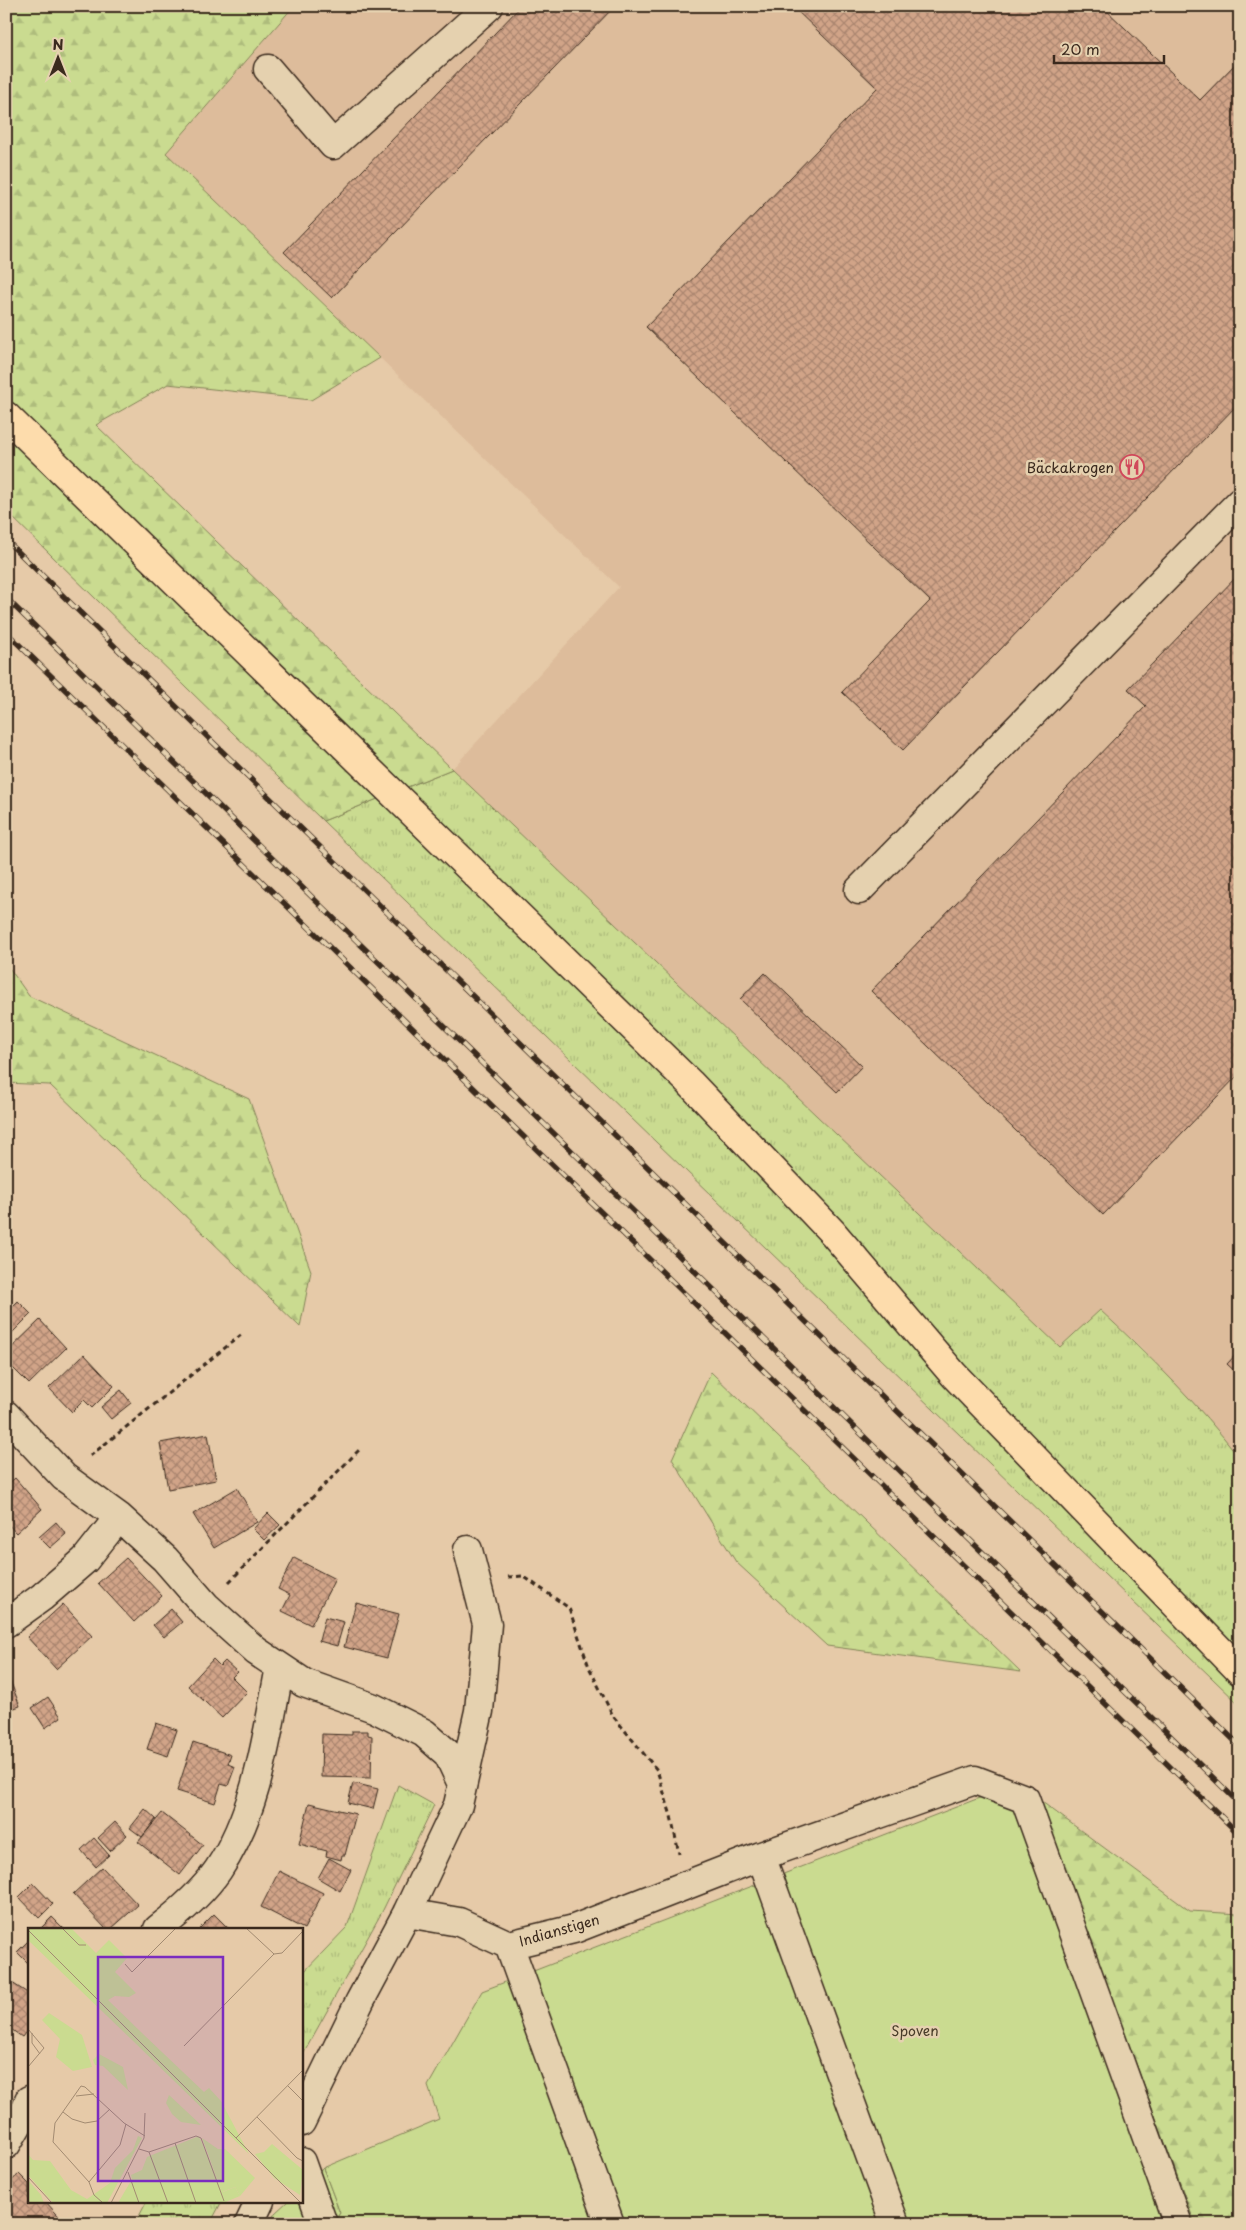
<svg xmlns="http://www.w3.org/2000/svg" width="1246" height="2230" viewBox="0 0 1246 2230" font-family="'Playpen Sans',sans-serif">
  <style>
    .built { fill: #ddbc9b }
    .grass { fill: url(#grass-tufts); stroke: #828257 }
    .forest { fill: url(#forest-firs); stroke: #828257 }
    .garden { fill: #cadb90; stroke: #828257 }
    .building { fill: url(#building-cross-hatch); stroke: #3b2a1e }
    .lines { fill: none; stroke-linecap: round; stroke-linejoin: round }
    .minor-casing { stroke: #3b2a1e; stroke-width: 31 }
    .major-casing { stroke: #3b2a1e; stroke-width: 31 }
    .path { stroke: #3b2a1e; stroke-width: 3; stroke-dasharray: 5 4; stroke-linecap: butt }
    .minor { stroke: #e5d1af; stroke-width: 28 }
    .major { stroke: #fddcac; stroke-width: 28 }
    .rail-casing { stroke: #3b2a1e; stroke-width: 5.5 }
    .rail { stroke: #e5d1af; stroke-width: 4; stroke-dasharray: 11; stroke-linecap: butt }
    .labels { text-anchor: middle; dominant-baseline: central; stroke-width: 5; stroke-linejoin: round; paint-order: stroke }
    .poi-label { font-size: 14px; fill: #3b2a1e; stroke: #e5d1af; text-anchor: end }
    .street-label { font-size: 14px; fill: #3b2a1e; stroke: #e5d1af }
    .park-label { font-size: 14px; fill: #493c29; stroke: #e5d1af }
    .inset-road { fill: none; stroke: #a28a71; stroke-width: 1 }
    .view { fill: #7b2cbf; fill-opacity: 0.15; stroke: #7b2cbf; stroke-width: 2.5 }
    .inset-edge { fill: none; stroke: #3b2a1e; stroke-width: 2.5 }
  </style>
  <defs>
    <pattern id="grass-tufts" width="24" height="20" patternUnits="userSpaceOnUse" patternTransform="scale(1.25)"><rect width="24" height="20" fill="#cadb90"/><path d="M3 7l-1-3M5 7V3M7 7l1-3M15 17l-1-3M17 17v-4M19 17l1-3" fill="none" stroke="#aebc7c"/></pattern>
    <pattern id="forest-firs" width="22" height="20" patternUnits="userSpaceOnUse" patternTransform="scale(1.25)"><rect width="22" height="20" fill="#cadb90"/><path d="M5 1l3.5 6h-7zM16 11l3.5 6h-7z" fill="#aebc7c"/></pattern>
    <pattern id="building-cross-hatch" width="8" height="8" patternUnits="userSpaceOnUse" patternTransform="scale(1.25)"><rect width="8" height="8" fill="#d1a488"/><path d="M0 0l8 8M0 8l8-8" fill="none" stroke="#ab866f"/></pattern>
  </defs>
  <rect width="100%" height="100%" fill="#e6caa8"/>
  <filter id="ink" filterUnits="userSpaceOnUse"><feTurbulence type="fractalNoise" baseFrequency=".02" numOctaves="2"/><feDisplacementMap in="SourceGraphic" scale="10" xChannelSelector="R" yChannelSelector="G"/><feConvolveMatrix kernelMatrix="1 2 1 2 8 2 1 2 1" color-interpolation-filters="sRGB"/></filter>
  <g filter="url(#ink)">
    <path class="built" d="M291 6H1240V1458L1223 1437 1142 1348 1100 1310 1060 1347 452 769 619 587 166 153 292 8Z"/>
    <path class="grass" d="M452 769 1060 1347 1100 1310C1150 1356 1198 1404 1240 1458V1705L323 821Z
      M398 1785 434 1805 383 1910 301 2058V1975L347 1927Z
      M323 2168 340 2213 333 2224H269L275 2213 288 2201H301V2189Z
      M147 2201H222L210 2224H135Z"/>
    <path class="forest" d="M6 6 293 7 166 153 380 358 311 400 168 384 96 425 452 769 323 821 6 511Z
      M10 969 29 996 249 1099 311 1271 300 1327 50 1085 6 1083V972Z
      M711 1372 1021 1672 827 1646 736 1562 672 1459Z
      M1038 1799 1190 1911 1240 1914V2224H1195Z"/>
    <path class="garden" d="M1005 1788 1038 1799 1195 2224H333L340 2213 323 2168 439 2119 428 2086 482 1991Z"/>
    <path class="building" d="M521 6H615L332 298 284 252Z
      M792 6H1102L1200 100 1240 59V402L903 750 842 692 930 601 646 327 877 88Z
      M1240 573V1073L1103 1215 871 991 1146 706 1128 689Z
      M765 973 862 1066 837 1092 740 999Z
      M18 1301 31 1314 6 1339V1313Z
      M40 1320 66 1348 29 1384 6 1361V1353Z
      M1240 1350V1376L1227 1364Z
      M84 1354 114 1386 92 1408 84 1400 72 1412 49 1388Z
      M121 1390 131 1403 111 1419 101 1407Z
      M208 1434 216 1480 168 1489 160 1443Z
      M15 1478 42 1509 16 1533 6 1522V1486Z
      M237 1488 257 1522 214 1548 193 1514Z
      M268 1513 280 1525 264 1540 253 1529Z
      M56 1522 66 1534 50 1548 39 1537Z
      M126 1558 162 1596 134 1622 98 1583Z
      M294 1558 335 1579 311 1625 282 1611 290 1595 278 1589Z
      M356 1603 399 1614 387 1658 344 1647Z
      M63 1604 92 1636 56 1669 27 1637Z
      M171 1609 182 1622 164 1637 153 1625Z
      M325 1617 344 1622 337 1646 319 1641Z
      M213 1659 220 1666 225 1661 237 1672 232 1677 247 1692 222 1718 188 1686Z
      M6 1670 20 1706 6 1711Z
      M48 1697 61 1717 45 1728 32 1708Z
      M156 1723 177 1730 168 1756 147 1749Z
      M352 1731H368V1735L372 1736 371 1778 321 1777 322 1734 352 1735Z
      M193 1742 231 1755 228 1764 235 1767 228 1786 221 1784 215 1803 177 1791Z
      M353 1783 378 1789 373 1809 348 1803Z
      M309 1803 356 1814 345 1855H342L341 1860 326 1856 327 1851 299 1844Z
      M145 1809 156 1819 142 1837 130 1828Z
      M162 1813 203 1845 180 1875 138 1842Z
      M115 1822 127 1835 110 1851 98 1838Z
      M94 1838 109 1855 96 1867 81 1850Z
      M329 1858 351 1870 340 1891 318 1878Z
      M102 1867 138 1905 111 1929H106L73 1894Z
      M279 1871 323 1893 304 1929 261 1907Z
      M33 1883 53 1904 39 1918 19 1897Z
      M214 1914 229 1929H199Z
      M52 1917 64 1929H40Z
      M29 1940V1964L17 1952Z
      M6 1979 29 1994V2028L22 2037 8 2027 6 2030Z
      M19 2174 29 2184V2201H45L66 2224H6V2186Z"/>
    <g class="lines">
      <defs>
        <path id="minor" d="M268 69 333 145 489 6
          M859 890 1240 502
          M6 1415 64 1477 119 1517 165 1559 206 1606 256 1651 304 1683 374 1708 424 1733 448 1754 462 1784
          M6 1623 42 1597 85 1560 119 1517
          M761 1856 895 2224
          M407 1913 459 1922 509 1945 574 1929 761 1856 975 1780 1025 1799 1178 2224
          M158 1929C180 1912 202 1893 218 1870 258 1811 267 1735 280 1667
          M509 1945 610 2224
          M301 2122 360 2001 407 1913 458 1805 479 1711 487 1624 468 1550
          M6 2145 23 2116 29 2100
          M301 2162 323 2224
          M249 2224 260 2201"/>
        <path id="major" d="M6 416 690 1083 833 1233 954 1375 1240 1671"/>
      </defs>
      <use href="#minor" class="minor-casing"/>
      <use href="#major" class="major-casing"/>
      <path class="path" d="M90 1456 241 1335
        M508 1577 523 1576 569 1608 589 1667 613 1716 657 1770 671 1816 679 1854
        M229 1582 361 1448"/>
      <use href="#minor" class="minor"/>
      <use href="#major" class="major"/>
      <defs>
        <path id="rail" d="M6 540 1240 1746
          M6 598 1240 1804
          M6 632 1240 1835"/>
      </defs>
      <use href="#rail" class="rail-casing"/>
      <use href="#rail" class="rail"/>
    </g>
  </g>
  <defs>
    <symbol id="restaurant-ring" viewBox="-11 -11 22 22"><circle r="9.5" fill="#e5d1af" stroke="#d1495b" stroke-width="1.5"/><path d="M-5-6h1v4h1v-4h1v4h1v-4h1v5L-1.5 .5V6h-2V.5L-5-1ZM5-6V6H3V1.5H1.5Q1.5-4 5-6Z" fill="#d1495b"/></symbol>
  </defs>
  <g fill-rule="evenodd">
    <use href="#restaurant-ring" x="1118" y="453" width="28" height="28"/>
  </g>
  <g class="labels">
    <g class="poi-label">
      <text x="1114" y="467">Bäckakrogen</text>
    </g>
    <g class="street-label">
      <text transform="translate(559 1930) rotate(-16)">Indianstigen</text>
    </g>
    <g class="park-label">
      <text x="915" y="2030">Spoven</text>
    </g>
  </g>
  <g transform="translate(28 1928)">
    <rect width="275" height="275" fill="#e6caa8"/>
    <path d="M115 106 176 164 181 160 193 173 221 226 103 111ZM110 208 114 210 79 275H25L0 247V226L5 232 22 233 43 262 59 271 82 255 87 240 105 222ZM244 216 275 242 272 267 246 250 227 226 236 224Z" fill="#cadb90"/>
    <path d="M0 0H43L68 25 81 12 99 30 87 44 108 65 101 69 87 68 80 72 115 106 103 111 0 12ZM21 85 54 107 64 139 45 143 28 129 32 111 14 92ZM71 126 95 139 100 162 75 138 67 137 65 132ZM141 167 173 197 153 194 144 186 138 175ZM174 210 190 221H197L227 250 212 268 207 259 194 264ZM0 252 13 267 16 275H0Z" fill="#cadb90"/>
    <path d="M171 208 195 264 207 259 212 268 195 275H90L104 251 103 247 114 242 119 229Z" fill="#cadb90"/>
    <path class="inset-road" d="M34 0 51 17H58M218 0 246 26 254 25 275 3M0 2 273 275M97 36 104 44 148 0M0 101 16 120 0 139M4 105V115L12 126M156 118 246 26M260 158 275 173M48 168 66 166M35 184 44 191 57 195 69 193 82 181M229 189 269 230 275 233M208 210 275 142M147 215 168 275M111 221 121 224 168 208 173 210 196 273M121 224 140 275M100 244 111 275M0 249 24 275M61 254 92 217 98 196M75 275 66 267 61 254 25 214 27 195 53 158 57 159 96 195 117 208M83 275 116 210 117 185"/>
    <path class="view" d="M70 29H195V253H70Z"/>
    <rect width="275" height="275" class="inset-edge"/>
  </g>
  <rect width="1246" height="2230" fill="none" stroke="#e5d1af" stroke-width="25"/>
  <rect x="12" y="12" width="1221" height="2205" fill="none" stroke="#3b2a1e" stroke-width="2" filter="url(#ink)"/>
  <g transform="translate(58 58)" stroke="#e5d1af" stroke-width="4" paint-order="stroke">
  <path d="M0-4L9 19L0 12L-9 19Z" fill="#3b2a1e"/>
  <text y="-8" font-size="14" font-weight="bold" text-anchor="middle" fill="#3b2a1e">N</text>
  </g>
  <path d="M1054 55v8h110v-8" fill="none" stroke="#3b2a1e" stroke-width="2.5"/>
  <text x="1061" y="55" font-size="15" fill="#3b2a1e" stroke="#e5d1af" stroke-width="4" paint-order="stroke">20 m</text>
</svg>
